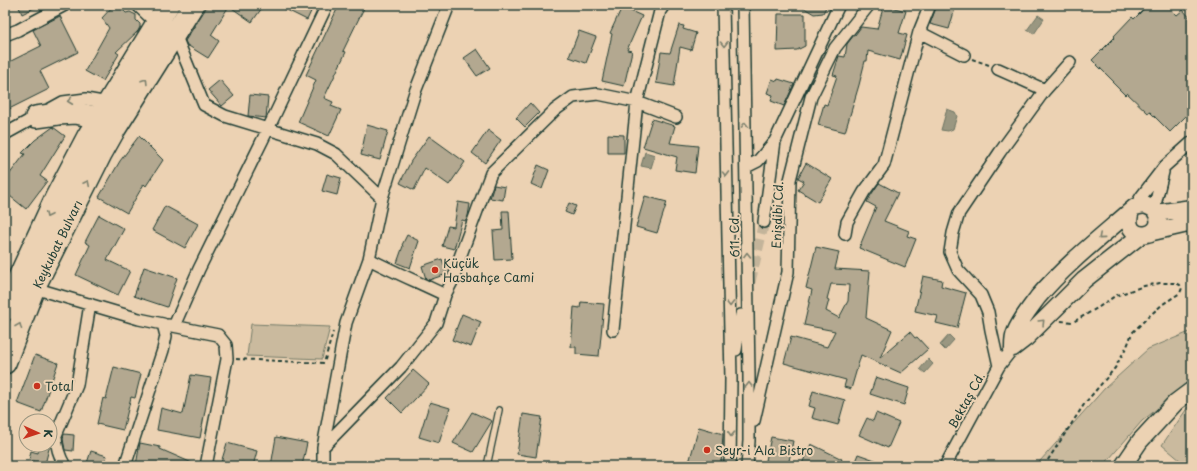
<svg xmlns="http://www.w3.org/2000/svg" width="1197" height="471" viewBox="0 0 1197 471" font-family="'Playpen Sans',sans-serif">
  <style>
    .green { fill: #caba9e; stroke: #747c69 }
    .water { fill: #9a9781; stroke: #697362 }
    .building { fill: #b3a890; stroke: #1f3d34; fill-rule: evenodd }
    .lines { fill: none; stroke-linecap: round; stroke-linejoin: round }
    .street-tunnel { stroke: #c3b49a; stroke-width: 11; stroke-dasharray: 11 5.5; stroke-linecap: butt }
    .lane-casing { stroke: #1f3d34; stroke-width: 8 }
    .street-casing { stroke: #1f3d34; stroke-width: 14 }
    .secondary-casing { stroke: #1f3d34; stroke-width: 19 }
    .highway-casing { stroke: #1f3d34; stroke-width: 24 }
    .path { stroke: #1f3d34; stroke-width: 2; stroke-dasharray: 4 3; stroke-linecap: butt }
    .lane { stroke: #ecd2b3; stroke-width: 5.5 }
    .street { stroke: #ecd2b3; stroke-width: 11 }
    .secondary { stroke: #ecd2b3; stroke-width: 16 }
    .highway { stroke: #ecd2b3; stroke-width: 21 }
    .oneway { stroke: #7b806d }
    .poi-dot { fill: #c8321e; stroke: #ecd2b3; stroke-width: 1.5 }
    .labels { text-anchor: middle; dominant-baseline: central; stroke-width: 4; stroke-linejoin: round; paint-order: stroke }
    .street-label { font-size: 12px; fill: #1f3d34; stroke: #ecd2b3 }
    .poi-label { font-size: 12px; fill: #1f3d34; stroke: #ecd2b3; text-anchor: start }
  </style>
  <rect width="100%" height="100%" fill="#ecd2b3"/>
  <filter id="ink" filterUnits="userSpaceOnUse"><feTurbulence type="fractalNoise" baseFrequency=".025" numOctaves="2"/><feDisplacementMap in="SourceGraphic" scale="8" xChannelSelector="R" yChannelSelector="G"/><feConvolveMatrix kernelMatrix="1 2 1 2 8 2 1 2 1" color-interpolation-filters="sRGB"/></filter>
  <g filter="url(#ink)">
    <path class="green" d="M251 324 330 327 322 359 247 356Z
      M1192 331V381L1142 421 1103 466H1036L1040 461 1105 388 1148 349Z
      M1192 401V466H1187L1162 445Z"/>
    <path class="water" d="M1038 15 1044 19 1034 34 1027 30Z
      M947 109 955 112 957 116 953 129 948 131 941 130Z
      M645 152 655 155 651 168 641 166Z
      M949 335 954 340 945 350 940 345Z
      M928 359 933 364 925 373 920 369Z"/>
    <path class="building" d="M18 5H40L22 14Z
      M114 5H118L126 13 130 12 136 15V20L140 24V27L138 31 116 52 119 54 103 81 85 71 109 28 102 18Z
      M208 5H264L252 22 229 6 211 35 219 41 208 58 187 45 185 41Z
      M277 5H314L307 20Z
      M339 5H358L364 8 343 51 346 52 324 98 333 102 331 106 341 110 329 136 298 122 316 80 306 75Z
      M799 5H827L823 13 814 14Z
      M884 5 906 11 899 33 907 35 900 60 868 51 867 61H865L859 85 845 132 818 125 824 104 827 105 837 76 833 75 839 56 845 57 847 44 854 35H855L861 27 877 29Z
      M937 5H956L949 29 930 24Z
      M1148 5H1167L1177 15 1183 10 1192 20V110L1170 132 1150 112 1148 113 1127 93 1125 95 1112 82 1113 81 1092 60 1115 37 1114 36 1132 17 1134 19Z
      M622 7 642 16 627 50 632 51 624 86 602 81 612 34 610 33Z
      M778 14H805V46L797 50 777 51Z
      M60 16 78 52 40 71 49 89 5 111V64L41 46 33 30Z
      M679 25 684 26 683 29 696 33 691 50 680 47 674 86 656 83 661 52 670 53Z
      M579 31 596 37 586 63 569 57Z
      M477 49 490 68 477 76 464 58Z
      M772 79 777 81 778 79 794 84 784 106 771 101 773 95 767 93Z
      M220 80 234 96 222 106 208 90Z
      M250 95 268 97 266 118 248 116Z
      M530 103 539 113 525 127 516 118Z
      M652 119 675 126 670 143 698 146 695 173 675 170 677 157 643 147Z
      M367 125 388 131 380 160 361 155Z
      M53 127 65 136 40 176 47 181 26 209 5 192V180L25 154 22 153 35 140Z
      M488 130 501 140 485 163 472 153Z
      M608 134 624 135V153H608Z
      M139 136 163 160 146 186 144 184 127 213 99 197 120 161Z
      M429 136 465 162 449 185 425 168 414 190 400 183 411 161Z
      M806 163 832 179 818 202 798 190 804 181 798 178Z
      M538 165 549 170 542 189 531 184Z
      M327 174 341 178 337 195 322 191Z
      M879 183 898 193 884 221 909 231 907 236 916 239 905 267 859 248 876 207 867 202 871 195Z
      M494 185 505 187 503 200 490 198Z
      M645 196 667 202 657 233 636 227Z
      M458 202 470 204 468 216 466 221 462 220 454 249 442 246 448 226 454 227Z
      M569 203 576 206 572 215 565 212Z
      M165 206 198 224 185 248 152 230Z
      M502 211H509L512 259 495 260 493 231 503 230Z
      M99 215 124 229 107 260 130 271 118 295 76 275 90 245 85 242Z
      M407 235 419 241 410 268 397 263 403 246 402 245Z
      M816 247 839 252 835 269 870 271 866 318 892 330 880 358 910 332 915 338 917 337 928 349 901 373 861 355 851 389 844 387 846 380 784 363 791 337 827 347 835 331 804 325 812 290 806 288ZM831 284 849 285 848 301 839 318 826 311 829 300 827 299Z
      M442 259 447 274 429 280 426 279 422 266Z
      M144 267 177 278 167 307 134 296Z
      M923 276 942 280 941 286 966 293 957 328 936 323 938 316 915 311Z
      M581 302 604 304 599 356 576 354V347H571L574 307 580 308Z
      M462 314 481 322 471 347 452 340Z
      M35 355 58 363 41 412 17 403Z
      M114 367 141 374 135 398 131 397 123 430 97 424 103 398 106 399Z
      M413 370 429 384 402 413 387 398Z
      M191 375 211 378 200 438 157 430 161 408 183 414Z
      M876 377 909 388 904 405 870 394Z
      M813 391 845 400 838 425 812 418 815 408 809 406Z
      M430 402 450 408 439 443 419 437Z
      M472 412 492 421 473 452 453 443Z
      M876 413 899 423 888 448 859 435 867 418 873 421Z
      M523 414 542 417 536 457 517 454Z
      M699 427 723 434 721 466H688Z
      M64 434 74 435 73 451 65 450 63 439Z
      M276 437 307 443 302 466H271Z
      M771 437 793 441 788 466 765 465Z
      M140 443 160 447V449L199 466H143L136 465Z
      M227 443 257 451 253 466H220Z
      M811 444 842 459 839 466H801Z
      M40 445H50L45 464 29 460 31 451 38 453Z
      M91 451 107 456 104 466H86Z
      M858 454 889 465V466H859L854 464Z"/>
    <g class="lines">
      <path class="street-tunnel" d="M750 282 764 222"/>
      <defs>
        <path id="lane" d="M487 466 499 410"/>
        <path id="street" d="M137 5 157 24
          M723 5 731 379 730 466
          M743 5 749 376V441L747 466
          M919 32 964 55
          M175 34 204 105 225 116 317 144 336 154 382 198
          M5 35 18 30 65 5
          M998 69 1045 90
          M5 134 63 102 86 99 108 103 111 105
          M746 167 758 161 775 141 839 5
          M1135 207 1141 197 1164 167 1192 142
          M1154 209 1163 172
          M764 222 775 141
          M845 234 847 222 864 192 884 165 919 32 930 5
          M369 259C394 272 420 283 445 295L454 278 460 257 491 173 555 110 573 97 598 94 637 102 676 117
          M34 288 139 319 163 324 166 336 163 350 125 466
          M168 325 218 335 226 345 227 359 206 466
          M174 326 199 269 268 129 327 5
          M613 330 637 102 660 11 664 5
          M736 350 741 315
          M999 366 991 330 988 312 981 295 958 270 950 252 953 233 959 213 1000 152 1045 90 1070 62
          M754 421 788 272 790 180 811 97 835 48 869 5
          M323 447 401 367 436 323 445 295
          M65 466C59 456 56 447 56 435L77 385 90 304
          M323 466V447L346 323 369 259 382 198 415 92 449 5
          M945 466 999 366 1013 348"/>
        <path id="secondary" d="M1156 213 1192 208
          M1153 232 1192 223
          M1013 348C1013 343 1013 337 1015 333 1020 320 1030 308 1038 297 1067 263 1102 236 1135 207L1145 205 1154 209C1174 238 1119 247 1131 211
          M1013 348 1026 338 1084 280 1141 235
          M1123 466 1140 441 1176 402 1192 390"/>
        <path id="highway" d="M36 117 58 114 76 113 99 118
          M5 310 14 288 56 197 88 136 168 5
          M5 363 34 288 101 154 115 129 193 5"/>
      </defs>
      <use href="#lane" class="lane-casing"/>
      <use href="#street" class="street-casing"/>
      <use href="#secondary" class="secondary-casing"/>
      <use href="#highway" class="highway-casing"/>
      <path class="path" d="M972 59 989 65
        M236 359 324 363 333 332
        M1044 466 1085 403 1115 368 1128 344 1132 333 1148 317 1163 304 1180 293 1182 288 1180 285 1176 283H1160L1144 286 1115 296 1099 307 1073 322 1060 321"/>
      <use href="#lane" class="lane"/>
      <use href="#street" class="street"/>
      <use href="#secondary" class="secondary"/>
      <use href="#highway" class="highway"/>
    </g>
    <defs><path id="oneway-chevron" d="M-2-3.5L2.5 0L-2 3.5" fill="none" stroke-width="1.6" stroke-linecap="round" stroke-linejoin="round"/></defs>
    <g class="oneway">
      <use href="#oneway-chevron" transform="translate(724 44) rotate(89)"/>
      <use href="#oneway-chevron" transform="translate(145 81) rotate(-58)"/>
      <use href="#oneway-chevron" transform="translate(70 101) rotate(173)"/>
      <use href="#oneway-chevron" transform="translate(745 125) rotate(-91)"/>
      <use href="#oneway-chevron" transform="translate(726 174) rotate(89)"/>
      <use href="#oneway-chevron" transform="translate(87 183) rotate(-64)"/>
      <use href="#oneway-chevron" transform="translate(48 215) rotate(115)"/>
      <use href="#oneway-chevron" transform="translate(1101 237) rotate(139)"/>
      <use href="#oneway-chevron" transform="translate(747 255) rotate(-91)"/>
      <use href="#oneway-chevron" transform="translate(730 304) rotate(89)"/>
      <use href="#oneway-chevron" transform="translate(1042 322) rotate(-45)"/>
      <use href="#oneway-chevron" transform="translate(19 326) rotate(-68)"/>
      <use href="#oneway-chevron" transform="translate(749 385) rotate(-90)"/>
      <use href="#oneway-chevron" transform="translate(731 434) rotate(92)"/>
    </g>
  </g>
  <g class="poi-dot">
    <circle cx="435" cy="270" r="4"/>
    <circle cx="37" cy="386" r="4"/>
    <circle cx="707" cy="450" r="4"/>
  </g>
  <g class="labels">
    <g class="street-label">
      <text transform="translate(777 215) rotate(-88)">Enişdibi Cd.</text>
      <text transform="translate(734 236) rotate(-91)">611. Cd.</text>
      <text transform="translate(57 244) rotate(-64)">Keykubat Bulvarı</text>
      <text transform="translate(966 400) rotate(-61)">Bektaş Cd.</text>
    </g>
    <g class="poi-label">
      <text x="443" y="263">Küçük<tspan x="443" dy="14">Hasbahçe Cami</tspan></text>
      <text x="45" y="386">Total</text>
      <text x="715" y="450">Seyr-i Ala Bistro</text>
    </g>
  </g>
  <rect width="1197" height="471" fill="none" stroke="#ecd2b3" stroke-width="20"/>
  <rect x="10" y="10" width="1177" height="451" fill="none" stroke="#1f3d34" stroke-width="1.5" filter="url(#ink)"/>
  <g transform="translate(38 433) rotate(93)"><circle r="19" fill="#ecd2b3" stroke="#9a9680"/>
  <path d="M0-3L7 15L0 10L-7 15Z" fill="#c8321e"/>
  <text y="-6" font-size="11" font-weight="bold" text-anchor="middle" fill="#1f3d34">K</text>
  </g>
</svg>
